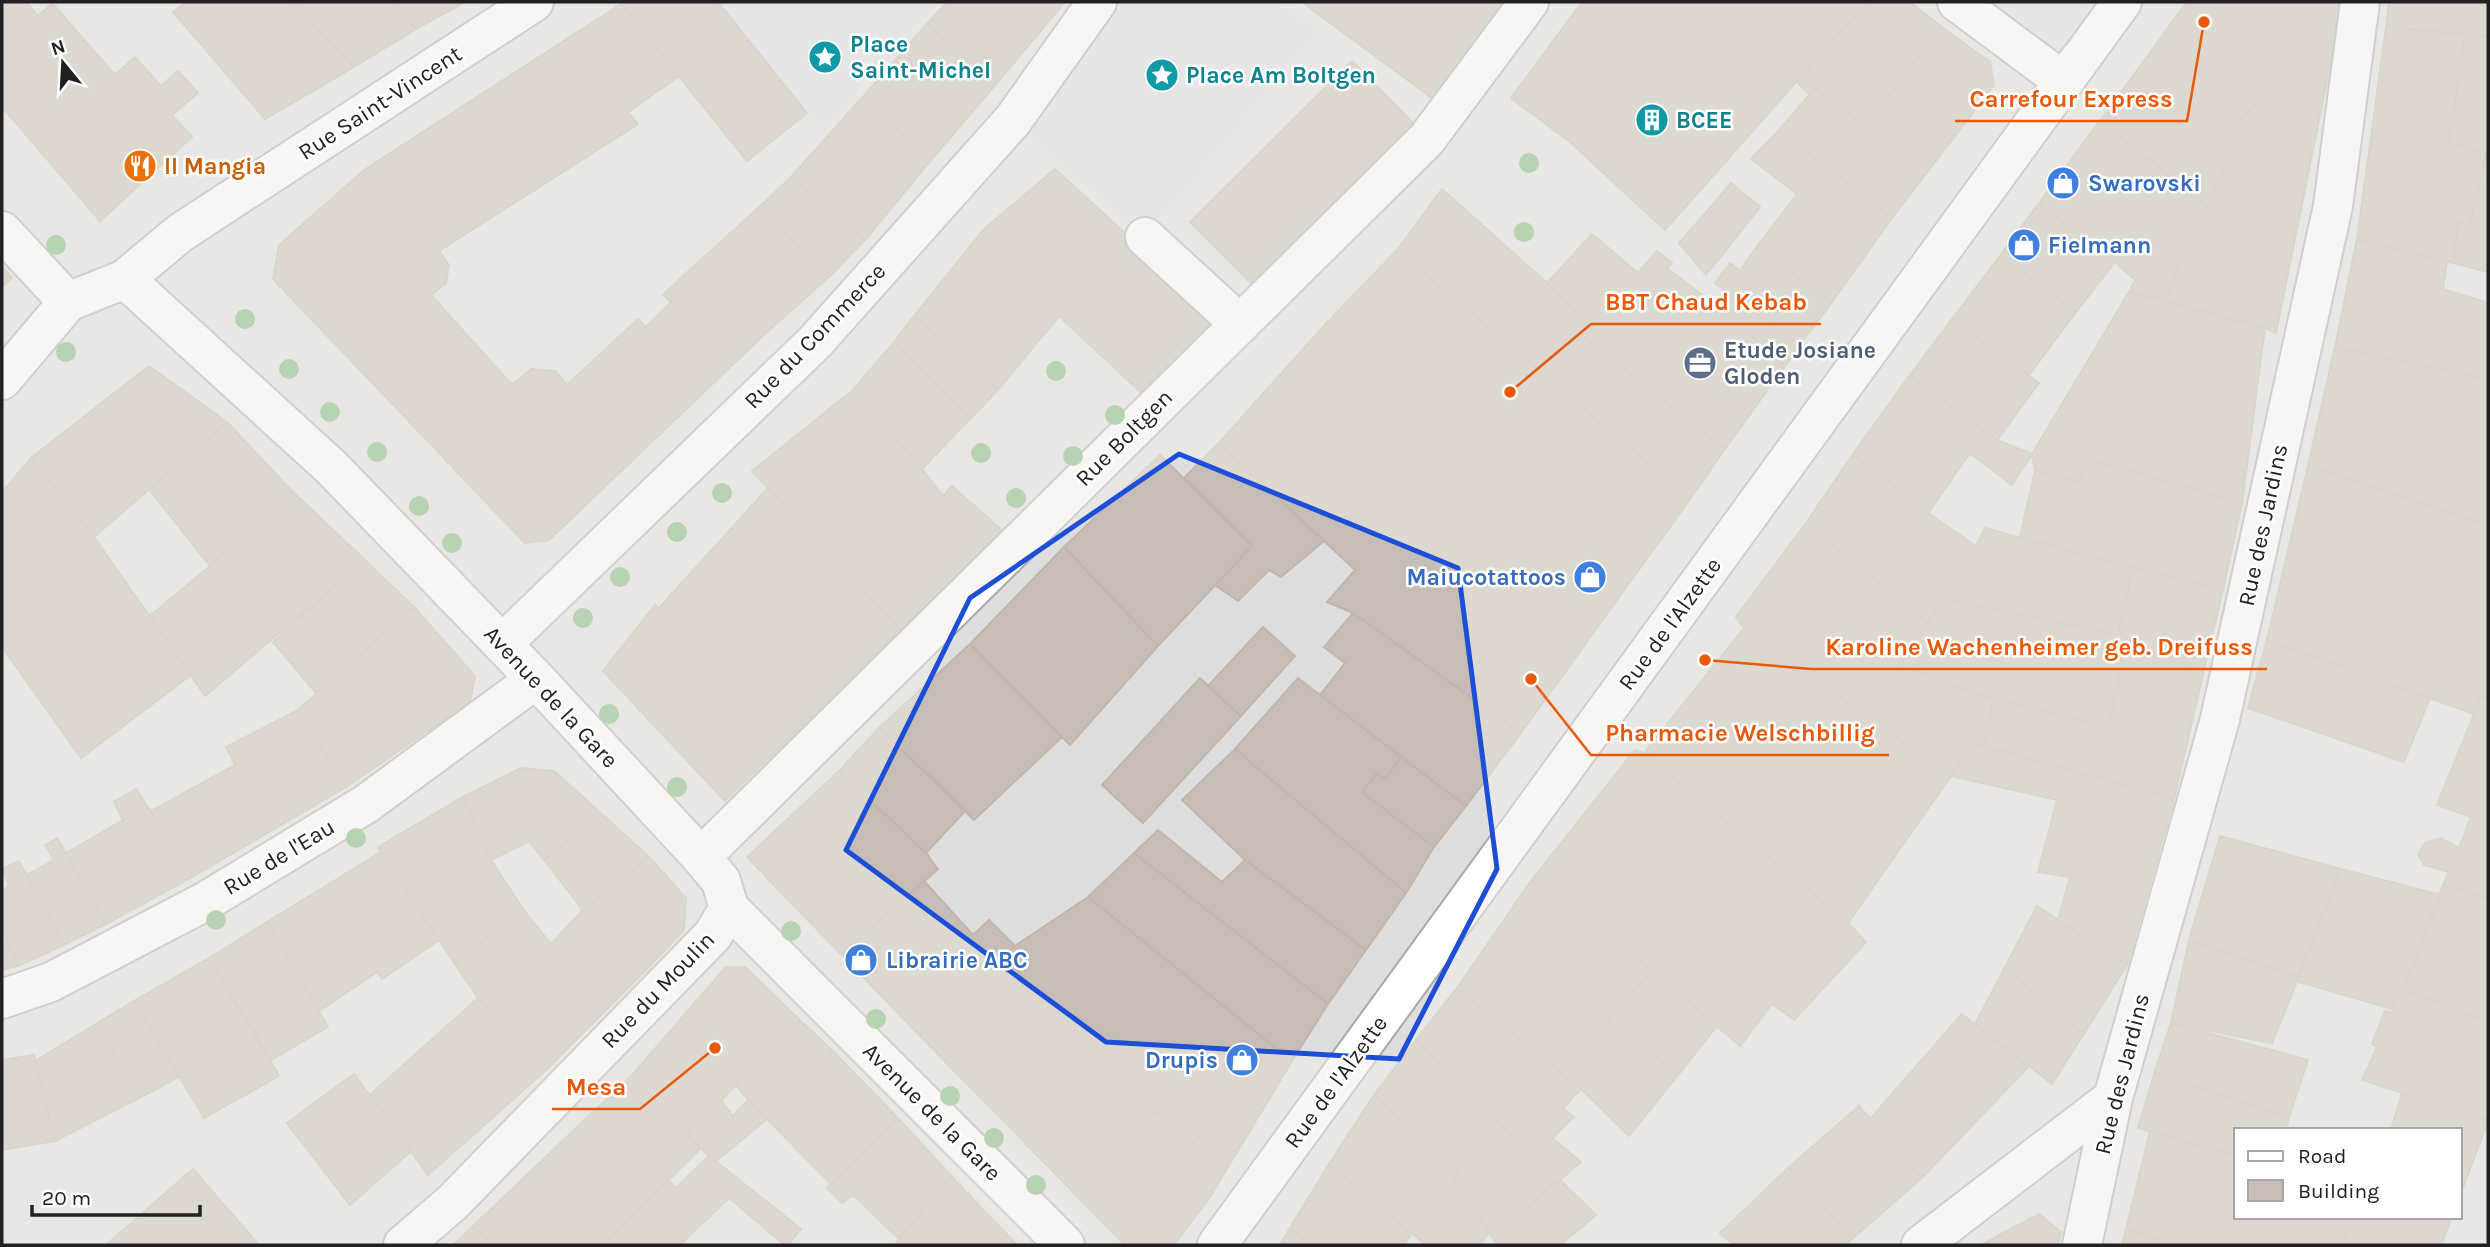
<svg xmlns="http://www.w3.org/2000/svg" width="2490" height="1247" viewBox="0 0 2490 1247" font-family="Karla,sans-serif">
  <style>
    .residential { fill: #dfdede; fill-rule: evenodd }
    .parking { fill: #e1e1e1 }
    .plaza { fill: #dcdbe7 }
    .building { fill: #c6beb6; stroke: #c3b5a9; stroke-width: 2 }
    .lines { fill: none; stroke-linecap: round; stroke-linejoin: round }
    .pedestrian-casing { stroke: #a8a8a8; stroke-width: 42 }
    .minor-casing { stroke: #a8a8a8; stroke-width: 42 }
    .pedestrian { stroke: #fff; stroke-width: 38 }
    .minor { stroke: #fff; stroke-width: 38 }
    .tree { fill: #73b276 }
    .marked { fill: none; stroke: #1d4ed8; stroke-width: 5; stroke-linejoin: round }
    .labels { text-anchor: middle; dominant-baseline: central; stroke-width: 5; stroke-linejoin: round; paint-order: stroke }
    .culture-label { font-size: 23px; font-weight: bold; fill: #0d838f; stroke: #fff; text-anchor: start }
    .street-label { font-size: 23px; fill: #212121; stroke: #fff }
    .food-label { font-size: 23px; font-weight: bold; fill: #c56008; stroke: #fff; text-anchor: start }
    .shop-label { font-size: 23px; font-weight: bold; fill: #366cbe; stroke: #fff; text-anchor: start }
    .service-label { font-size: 23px; font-weight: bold; fill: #4e5e75; stroke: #fff; text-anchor: start }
    .leader { fill: none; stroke: #e8590c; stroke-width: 2.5 }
    .callout-dot { fill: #e8590c; stroke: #fff; stroke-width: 2.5 }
    .callout-label { font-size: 24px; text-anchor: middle; font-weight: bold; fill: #e8590c; stroke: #fff; stroke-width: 5; stroke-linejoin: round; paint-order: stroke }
  </style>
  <rect width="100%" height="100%" fill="#f1eee7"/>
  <path class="residential" d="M2 2H2488V1245H2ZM2236 1130H2460V1217H2236Z"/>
  <path class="parking" d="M2 150 61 218 2 226Z
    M2250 719 2370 756 2361 799 2426 823 2408 877 2231 828Z
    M1591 1109 1720 1233 1734 1245H1680L1579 1148Z"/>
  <path class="plaza" d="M718 2H938L823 131Z
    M1097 2H1279L1317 30 1145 237 1013 120Z
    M1957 2H2122L2063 81Z"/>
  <path class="building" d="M2 2H26L38 16 52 3 115 75 135 57 161 86 178 71 198 93 172 115 192 137 100 221 2 107Z
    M187 2H292L354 67 265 119 173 12Z
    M294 2H394L416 29 354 67Z
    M394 2H465L416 29Z
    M624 2H718L807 113 747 161 621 4Z
    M947 2H1065L996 84 927 24Z
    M1302 2H1509L1436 101Z
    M1582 2H1867L1665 230 1570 142 1511 98Z
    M1867 2H1910L1942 27 1866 126 1815 88 1809 94 1797 82Z
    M2187 2H2339L2341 11 2320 115 2272 83 2210 158 2225 168 2209 197 2177 181 2100 121Z
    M2389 2H2488V37L2386 27Z
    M621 4 679 76 628 112 638 124 439 251 449 265 446 283 431 295 512 385 531 369 555 371 567 385 638 319 646 327 671 302 663 295 694 266 765 334 549 540 525 543 273 279 279 245 364 170Z
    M927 24 996 84 932 159 861 99Z
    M1942 27 1990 62 1994 85 1892 218 1779 130 1815 88 1866 126Z
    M2386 27 2465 34 2449 142 2486 154 2470 224 2459 223 2453 263 2357 239Z
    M2465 34 2488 37V272L2453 263 2459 223 2470 224 2486 154 2449 142Z
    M1352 61 1415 125 1252 284 1190 222Z
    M2272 83 2320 115 2276 333 2265 328 2167 301 2179 263 2214 212 2177 181 2209 197 2225 168 2210 158Z
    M861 99 932 159 865 240 791 177Z
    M2100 121 2214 212 2179 263 2167 301 2129 292 2135 280 2115 262 2039 203Z
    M1779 130 1892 218 1832 302 1756 248 1797 194 1751 159Z
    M1055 169 1219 319 1148 399 1059 316 998 390 914 316 984 229Z
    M791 177 865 240 831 275 757 209Z
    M1731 183 1760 207 1738 235 1709 209Z
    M1442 189 1547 283 1592 330 1585 338 1725 449 1690 499 1397 250Z
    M2039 203 2115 262 2076 312 2000 256Z
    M757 209 831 275 765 334 694 266Z
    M1709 209 1738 235 1706 275 1679 243Z
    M1592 234 1638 273 1657 251 1672 263 1667 268 1714 304 1785 366 1725 449 1585 338 1592 330 1547 283Z
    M2357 239 2447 262 2443 289 2488 303V379L2335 347Z
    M1756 248 1832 302 1800 345 1715 283 1730 263 1740 271Z
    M1397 250 1690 499 1521 733 1353 613 1327 602 1355 570 1219 443 1321 329Z
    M2000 256 2076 312 2029 375 1952 319Z
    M2 266 12 278 2 287Z
    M1725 291 1800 345 1785 366 1714 304Z
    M2129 292 2265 328 2242 503 2085 458 2081 483 2035 470 2032 454Z
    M914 316 998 390 970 419 894 342Z
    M1952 319 2039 383 1997 440 1910 375Z
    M894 342 970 419 922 469 853 390Z
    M2335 347 2488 379V525L2308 466Z
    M149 366 227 422 94 537 31 458Z
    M1910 375 1997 440 2032 454 2012 485 1970 453 1928 513 1853 454Z
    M853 390 922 469 943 496 952 486 1005 533 900 629 752 471Z
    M227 422 292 491 210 566 149 489Z
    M1219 443 1324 541 1281 577 1269 570 1238 601 1215 585 1252 546 1184 478Z
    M1853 454 1928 513 1976 546 1985 528 2133 568 2118 634 1944 599 1928 623 1806 523Z
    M1160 455 1252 546 1158 646 1064 547Z
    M31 458 94 537 191 675 81 758 2 647V492Z
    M2085 458 2242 503 2223 589 2133 568 2020 537 2035 470 2081 483Z
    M2308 466 2488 525V700L2481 697 2474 714 2267 640Z
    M768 488 900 629 791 737 659 608Z
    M292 491 365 560 205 696 150 616 210 566Z
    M1806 523 1928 623 1901 666 1993 699 1984 746 1972 743 1951 776 1744 628 1736 617Z
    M1064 547 1158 646 1070 745 970 644Z
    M365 560 414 607 316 693 273 642Z
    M2133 568 2223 589 2204 670 2123 648 2126 636 2118 634Z
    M1944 599 2126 636 2110 727 1993 699 1901 666Z
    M655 605 791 737 725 801 603 671Z
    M414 607 475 676 470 702 346 787 298 710Z
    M1353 613 1521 733 1466 806 1320 695 1345 663 1324 647Z
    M1263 627 1295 656 1241 716 1208 686Z
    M1744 628 1951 776 1848 923 1644 753Z
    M2267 640 2430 698 2404 762 2248 708Z
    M970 644 1062 737 974 820 879 728Z
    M2123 648 2204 670 2174 799 1984 746 1993 699 2110 727Z
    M1200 678 1241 716 1143 823 1102 785Z
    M1298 678 1401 757 1385 779 1377 773 1362 792 1434 847 1406 893 1235 749Z
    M2481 697 2488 700V823L2437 805Z
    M298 710 346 787 194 876 151 811 235 765 226 747Z
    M879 728 966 810 926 853 839 771Z
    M1972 743 2174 799 2127 965 2058 920 2070 877 2038 872 2057 800 1951 776Z
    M1235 749 1406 893 1366 950 1245 860 1182 800Z
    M1635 750 1644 753 1848 923 1866 942 1794 1020 1772 1004 1740 1046 1612 937 1531 881Z
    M1401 757 1466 806 1434 847 1362 792 1377 773 1385 779Z
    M521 768 554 771 602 814 544 860 529 841 491 860 463 797Z
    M839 771 926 853 938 869 841 954 747 857Z
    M136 789 194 876 106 924 66 853 123 820 114 802Z
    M463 797 491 860 523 909 455 964 378 847Z
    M602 814 649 857 583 910 544 860Z
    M2471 817 2488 823V899L2443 885 2449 872 2424 865 2418 854 2426 842 2441 838 2459 848Z
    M1158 830 1222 882 1245 860 1366 950 1328 1004 1134 853Z
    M2220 836 2341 869 2299 977 2189 940Z
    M57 838 106 924 64 945 27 875 54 860 45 845Z
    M381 852 439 940 382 979 377 972 319 1011 267 922Z
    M1134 853 1328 1004 1292 1061 1088 897Z
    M649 857 686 898 684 930 646 970 583 910Z
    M19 861 64 945 18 966 2 928V892L9 886 2 869Z
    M2341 869 2441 895 2403 991 2399 989 2392 1009 2296 981Z
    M924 881 973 935 989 920 1015 946 919 1035 841 954Z
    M1531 881 1612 937 1652 971 1607 1022 1679 1074 1629 1136 1581 1089 1457 988Z
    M2443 885 2488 899V1021L2403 991Z
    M1088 897 1292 1061 1208 1200 1171 1172 1206 1128 1170 1098 1158 1115 1003 956 1015 946Z
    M2037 906 2127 965 2083 1035 2005 967Z
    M523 909 551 944 583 910 646 970 545 1071 478 998 455 964Z
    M267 922 328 1027 271 1060 209 958Z
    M2 928 18 966 2 970Z
    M2189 940 2299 977 2272 1043 2171 1023Z
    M1003 956 1158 1115 1170 1098 1206 1128 1171 1172 1208 1200 1176 1242 1167 1245H1125L919 1035Z
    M209 958 279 1076 204 1118 134 1001Z
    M726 967H745L801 1021 687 1134 632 1075Z
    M2005 967 2083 1035 2052 1084 1975 1024Z
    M1652 971 1717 1026 1679 1074 1607 1022Z
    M1457 988 1581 1089 1563 1108 1574 1117 1552 1138 1581 1162 1560 1180 1553 1183 1484 1105 1416 1040Z
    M2399 989 2488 1021V1121L2362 1080 2377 1047 2372 1044 2385 1011 2392 1013Z
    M478 998 545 1071 428 1175 370 1095Z
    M134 1001 179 1077 141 1097 96 1024Z
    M1962 1014 2028 1067 1922 1178 1870 1119Z
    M801 1021 833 1051 767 1119 736 1086Z
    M2171 1023 2308 1060 2289 1117 2154 1074Z
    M96 1024 141 1097 55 1141 35 1061Z
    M1416 1040 1484 1105 1553 1183 1496 1243 1453 1180 1459 1173 1374 1095Z
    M833 1051 898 1118 831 1184 767 1119Z
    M34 1055 55 1141 2 1150V1060Z
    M354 1074 411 1151 350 1205 287 1123Z
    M2154 1074 2289 1117 2286 1130H2236V1156L2138 1128Z
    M632 1075 701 1148 603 1245H493L473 1226Z
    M2402 1093 2488 1121 2460 1196V1130H2391Z
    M1374 1095 1459 1173 1453 1180 1489 1232 1480 1245H1426L1329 1164Z
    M749 1099 767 1119 715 1162 687 1134 721 1100 733 1116Z
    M1859 1106 1922 1178 1852 1239 1789 1167Z
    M898 1118 951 1176 899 1239 853 1195 842 1203 827 1188Z
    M2150 1131 2236 1156V1217H2352L2342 1245H2181L2126 1229Z
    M709 1156 801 1229 788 1245H785L729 1198 680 1245H603L669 1181 676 1188Z
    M1329 1164 1412 1234 1403 1245H1311L1290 1228Z
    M1789 1167 1852 1239 1845 1245H1734L1720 1233Z
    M193 1169 259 1245H106Z
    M951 1176 1017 1245H895Z
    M1560 1180 1596 1215 1560 1245H1498L1496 1243 1553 1183Z
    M2039 1214 2061 1232 2058 1245H1981Z
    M2352 1217H2452L2441 1245H2342Z
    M473 1226 493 1245H453Z
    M1290 1228 1311 1245H1280Z
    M2126 1229 2181 1245H2122Z"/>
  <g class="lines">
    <defs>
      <path id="pedestrian" d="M1957 2 2063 81 2079 60
        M1145 237 1240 324
        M502 644 815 342 1013 120 1097 2
        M1217 1245 2122 2"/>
      <path id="minor" d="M2 231 68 302
        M125 279 332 468 536 679 701 857 721 881 729 908 1065 1245
        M2 380 68 302 125 279 180 233 534 2
        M701 857 1426 140 1529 2
        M2 999 51 982 208 900 366 804 536 679
        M403 1245 452 1203 713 935 729 908
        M1921 1245 2113 1098
        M2082 1245 2113 1098 2220 719 2333 206 2360 2"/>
    </defs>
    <use href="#pedestrian" class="pedestrian-casing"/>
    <use href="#minor" class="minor-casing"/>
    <use href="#pedestrian" class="pedestrian"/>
    <use href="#minor" class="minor"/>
  </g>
  <g class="tree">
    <circle cx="1529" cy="163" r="10"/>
    <circle cx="1524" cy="232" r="10"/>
    <circle cx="56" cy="245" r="10"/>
    <circle cx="245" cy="319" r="10"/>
    <circle cx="66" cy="352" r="10"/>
    <circle cx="289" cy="369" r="10"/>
    <circle cx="1056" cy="371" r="10"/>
    <circle cx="330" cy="412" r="10"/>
    <circle cx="1115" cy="415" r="10"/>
    <circle cx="377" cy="452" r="10"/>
    <circle cx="981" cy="453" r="10"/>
    <circle cx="1073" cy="456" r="10"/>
    <circle cx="722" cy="493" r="10"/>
    <circle cx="1016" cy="498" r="10"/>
    <circle cx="419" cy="506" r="10"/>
    <circle cx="677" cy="532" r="10"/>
    <circle cx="452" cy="543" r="10"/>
    <circle cx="620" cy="577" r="10"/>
    <circle cx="583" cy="618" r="10"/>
    <circle cx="609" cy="714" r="10"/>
    <circle cx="677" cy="787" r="10"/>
    <circle cx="356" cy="838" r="10"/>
    <circle cx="216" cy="920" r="10"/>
    <circle cx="791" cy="931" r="10"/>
    <circle cx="876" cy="1019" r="10"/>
    <circle cx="950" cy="1096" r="10"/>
    <circle cx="994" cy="1138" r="10"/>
    <circle cx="1036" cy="1185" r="10"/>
  </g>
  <path d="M0 0H2490V1247H0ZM1179 454 1458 568 1497 869 1399 1059 1106 1042 846 850 970 598Z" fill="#f1eee7" fill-opacity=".55" fill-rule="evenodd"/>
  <path class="marked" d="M1179 454 1458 568 1497 869 1399 1059 1106 1042 846 850 970 598Z"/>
  <defs>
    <symbol id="sight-disc" viewBox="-11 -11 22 22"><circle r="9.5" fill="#0f9aa8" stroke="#fff"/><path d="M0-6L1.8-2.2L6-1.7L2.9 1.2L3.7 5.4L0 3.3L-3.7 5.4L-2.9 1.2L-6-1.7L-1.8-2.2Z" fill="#fff"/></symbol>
    <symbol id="building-disc" viewBox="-11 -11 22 22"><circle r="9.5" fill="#0f9aa8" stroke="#fff"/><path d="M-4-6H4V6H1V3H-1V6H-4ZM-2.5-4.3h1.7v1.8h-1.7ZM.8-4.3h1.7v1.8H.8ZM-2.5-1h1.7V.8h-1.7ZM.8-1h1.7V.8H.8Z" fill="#fff"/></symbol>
    <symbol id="restaurant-disc" viewBox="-11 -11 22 22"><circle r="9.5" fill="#e8710a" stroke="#fff"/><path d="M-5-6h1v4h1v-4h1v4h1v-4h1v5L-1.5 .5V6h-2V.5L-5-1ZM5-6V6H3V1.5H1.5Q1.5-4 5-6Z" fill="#fff"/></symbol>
    <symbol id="shop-disc" viewBox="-11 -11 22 22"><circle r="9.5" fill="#3f7fe0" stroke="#fff"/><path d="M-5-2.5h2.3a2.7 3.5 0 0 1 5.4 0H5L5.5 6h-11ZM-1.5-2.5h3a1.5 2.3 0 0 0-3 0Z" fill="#fff"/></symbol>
    <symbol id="office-disc" viewBox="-11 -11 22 22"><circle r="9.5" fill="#5c6f8a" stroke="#fff"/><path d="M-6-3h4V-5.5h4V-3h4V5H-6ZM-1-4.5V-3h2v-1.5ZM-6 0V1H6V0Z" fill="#fff"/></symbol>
  </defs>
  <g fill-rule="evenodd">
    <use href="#sight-disc" x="806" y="38" width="38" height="38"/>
    <use href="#sight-disc" x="1143" y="56" width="38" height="38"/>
    <use href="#building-disc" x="1633" y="101" width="38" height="38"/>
    <use href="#restaurant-disc" x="121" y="147" width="38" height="38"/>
    <use href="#shop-disc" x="2044" y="164" width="38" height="38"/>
    <use href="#shop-disc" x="2005" y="226" width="38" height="38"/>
    <use href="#office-disc" x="1681" y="344" width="38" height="38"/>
    <use href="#shop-disc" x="1571" y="558" width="38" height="38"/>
    <use href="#shop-disc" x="842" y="941" width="38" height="38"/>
    <use href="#shop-disc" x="1223" y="1041" width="38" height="38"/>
  </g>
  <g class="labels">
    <g class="culture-label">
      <text x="850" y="44">Place<tspan x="850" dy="26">Saint-Michel</tspan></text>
      <text x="1186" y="75">Place Am Boltgen</text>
      <text x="1676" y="120">BCEE</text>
    </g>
    <g class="street-label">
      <text transform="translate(380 103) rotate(-33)">Rue Saint-Vincent</text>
      <text transform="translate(815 336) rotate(-46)">Rue du Commerce</text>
      <text transform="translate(1124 438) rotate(-45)">Rue Boltgen</text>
      <text transform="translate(2263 525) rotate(-78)">Rue des Jardins</text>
      <text transform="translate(1670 624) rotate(-54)">Rue de l'Alzette</text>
      <text transform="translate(551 697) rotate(47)">Avenue de la Gare</text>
      <text transform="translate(279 857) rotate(-31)">Rue de l'Eau</text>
      <text transform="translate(658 990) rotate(-46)">Rue du Moulin</text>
      <text transform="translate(2122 1074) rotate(-76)">Rue des Jardins</text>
      <text transform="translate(1336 1082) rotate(-54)">Rue de l'Alzette</text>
      <text transform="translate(932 1112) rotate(45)">Avenue de la Gare</text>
    </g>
    <g class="food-label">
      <text x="164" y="166">Il Mangia</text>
    </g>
    <g class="shop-label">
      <text x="2088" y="183">Swarovski</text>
      <text x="2048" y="245">Fielmann</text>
      <text x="1566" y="577" text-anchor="end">Maiucotattoos</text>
      <text x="886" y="960">Librairie ABC</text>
      <text x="1218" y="1060" text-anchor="end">Drupis</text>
    </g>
    <g class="service-label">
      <text x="1724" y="350">Etude Josiane<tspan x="1724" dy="26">Gloden</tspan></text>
    </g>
  </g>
  <path class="leader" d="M2204 22L2187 121H1955M1510 392L1591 324H1821M1705 660L1811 669H2267M1531 679L1591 755H1889M715 1048L640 1109H552"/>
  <g class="callout-dot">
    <circle cx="2204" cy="22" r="7"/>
    <circle cx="1510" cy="392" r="7"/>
    <circle cx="1705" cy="660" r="7"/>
    <circle cx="1531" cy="679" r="7"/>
    <circle cx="715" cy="1048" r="7"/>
  </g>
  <g class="callout-label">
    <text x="2071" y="107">Carrefour Express</text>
    <text x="1706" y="310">BBT Chaud Kebab</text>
    <text x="2039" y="655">Karoline Wachenheimer geb. Dreifuss</text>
    <text x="1740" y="741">Pharmacie Welschbillig</text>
    <text x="596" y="1095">Mesa</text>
  </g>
  <rect width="2490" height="1247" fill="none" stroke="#212121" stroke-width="7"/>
  <rect x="2234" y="1128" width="228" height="91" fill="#ffffff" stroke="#a6a6a6" stroke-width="2"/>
  <rect x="2248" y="1151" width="35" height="10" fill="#ffffff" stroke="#a6a6a6" stroke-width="2"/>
  <text x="2298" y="1163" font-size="21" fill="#212121">Road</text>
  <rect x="2248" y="1180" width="35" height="21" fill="#c6beb6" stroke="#a6a6a6" stroke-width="2"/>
  <text x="2298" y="1198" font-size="21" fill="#212121">Building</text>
  <g transform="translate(63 63) rotate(342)" stroke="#ffffff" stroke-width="5" paint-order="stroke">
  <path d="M0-5L12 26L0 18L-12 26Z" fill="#212121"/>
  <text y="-10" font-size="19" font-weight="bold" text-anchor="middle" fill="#212121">N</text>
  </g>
  <path d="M32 1205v10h168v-10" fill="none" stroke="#212121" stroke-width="3.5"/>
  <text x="42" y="1205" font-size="21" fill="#212121" stroke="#ffffff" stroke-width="5" paint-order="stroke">20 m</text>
</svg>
